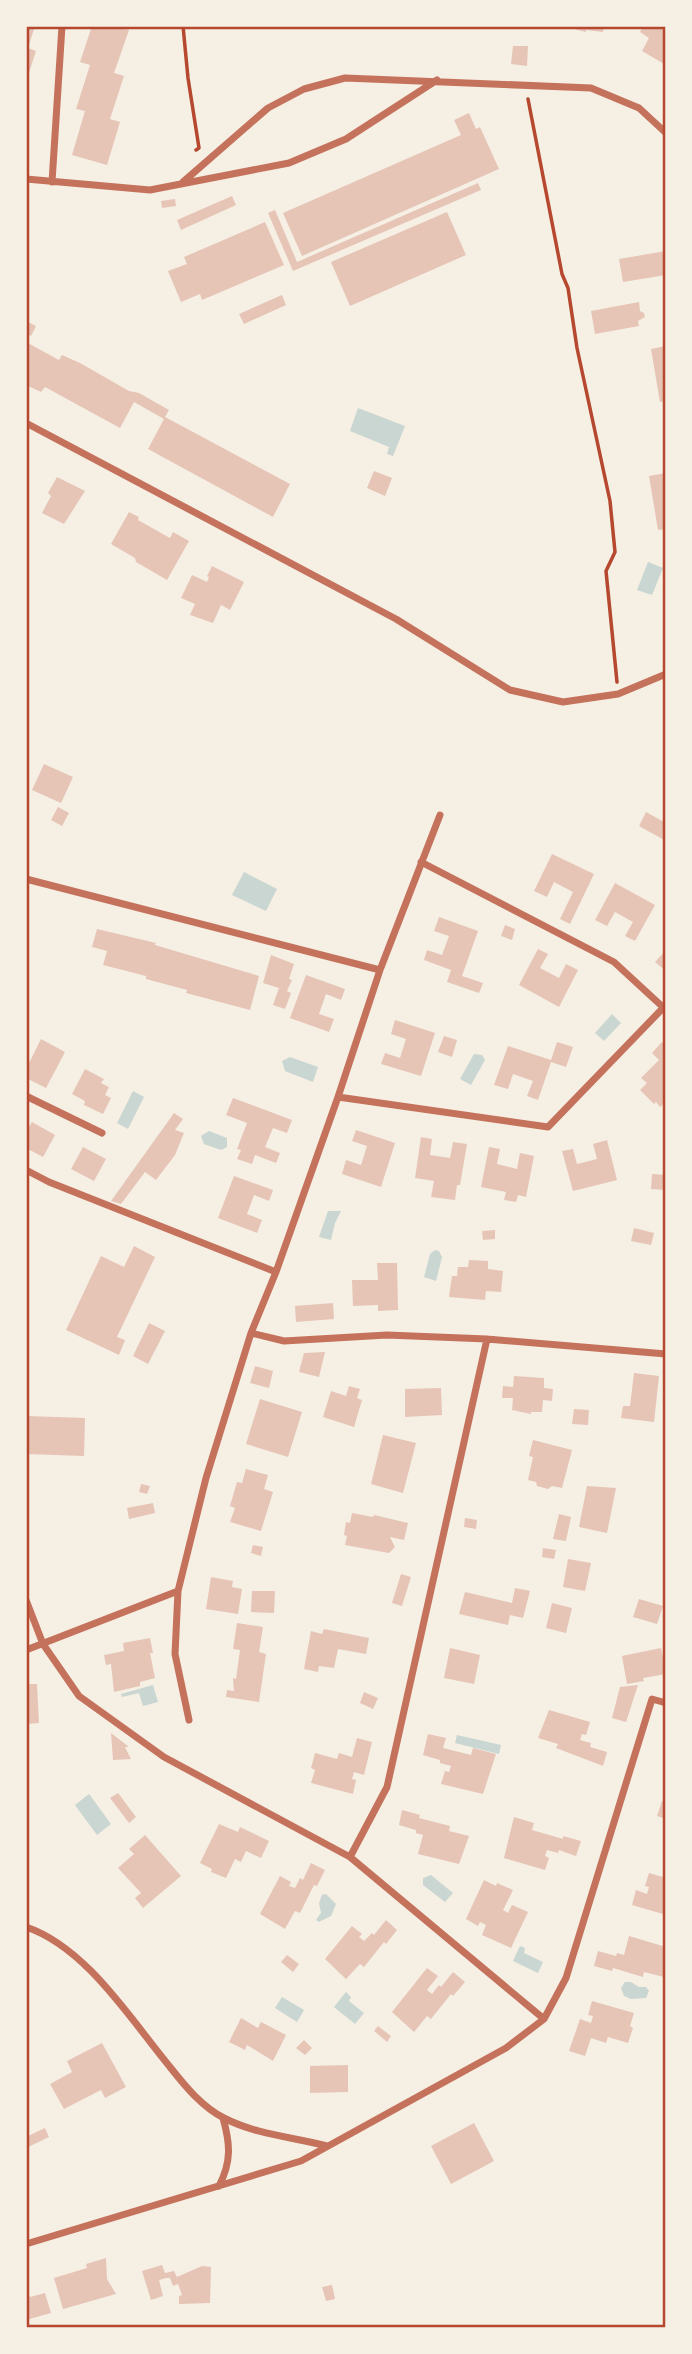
<svg xmlns="http://www.w3.org/2000/svg" width="692" height="2354" viewBox="0 0 692 2354" font-family="'DM Sans',sans-serif">
  <style>
    .water { fill: #c9d6d2 }
    .building { fill: #e6c5b7 }
    .lines { fill: none; stroke-linecap: round; stroke-linejoin: round }
    .path { stroke: #b5482f; stroke-width: 3.5 }
    .minor { stroke: #c5725c; stroke-width: 7 }
    .neatline { fill: none; stroke: #b5482f; stroke-width: 2.5 }
  </style>
  <rect width="100%" height="100%" fill="#f6efe4"/>
  <path class="water" d="M358 408 405 426 393 456 387 454 389 447 350 431Z
    M648 562 663 568 652 595 637 590Z
    M244 872 277 889 266 911 232 895Z
    M612 1014 621 1023 604 1041 595 1033Z
    M474 1054 482 1055 485 1060 471 1085 460 1079Z
    M290 1057 318 1067 313 1082 285 1071 282 1061Z
    M133 1091 144 1097 128 1129 117 1123Z
    M209 1131 227 1138V1147L221 1150 204 1144 201 1136Z
    M328 1211H341L335 1223 331 1240 319 1237Z
    M435 1250 439 1251 442 1257 436 1281 424 1277 430 1254Z
    M153 1685 158 1702 143 1706 139 1693 122 1697 121 1694Z
    M457 1735 501 1745 499 1754 455 1743Z
    M89 1794 111 1824 97 1835 75 1805Z
    M431 1875 453 1893 445 1902 423 1885V1878Z
    M326 1894 336 1904 331 1916 319 1922 316 1920 321 1913 319 1903 322 1895Z
    M520 1946 525 1948 524 1953 543 1962 538 1973 513 1961Z
    M625 1982H631L639 1987H646L649 1991 646 1998 631 1999 624 1996 621 1988Z
    M346 1992 351 1997 349 2001 364 2013 355 2024 334 2007Z
    M282 1997 304 2010 297 2022 275 2008Z"/>
  <path class="building" d="M26 26H35L28 48 36 51 27 79Z
    M92 26H117L129 30 114 73 124 76 110 119 120 122 107 165 72 155 85 111 76 109 90 65 80 62Z
    M562 26H604L603 32 586 30V32Z
    M643 26H666V65L642 51 649 38 640 32Z
    M513 46H528L527 66 511 64Z
    M469 113 476 129 480 127 499 169 302 256 283 213 461 135 454 120Z
    M478 183 481 190 293 271 268 213 275 210 297 262Z
    M232 196 236 205 181 230 177 220Z
    M175 199 176 206 162 208 161 201Z
    M447 212 466 255 350 306 331 262Z
    M265 222 284 265 202 300 200 294 181 302 168 271 187 264 184 257Z
    M666 251V275L623 282 619 259Z
    M282 295 286 305 244 324 239 314Z
    M639 302 640 311 644 313 645 317 638 321 639 326 595 334 591 311Z
    M26 321 36 326 31 336 26 333Z
    M26 342 59 360 62 355 80 363 129 391 139 393 169 410 165 417 290 484 273 517 148 449 164 419 134 402 120 428 45 387 41 392 26 385Z
    M666 346V401L660 402 651 349Z
    M374 471 392 478 385 496 367 488Z
    M666 473V529L658 530 649 476Z
    M57 477 85 491 64 524 42 513 51 496 48 493Z
    M129 512 139 517 138 520 170 538 173 532 189 541 167 580 136 562 135 558 111 544Z
    M212 566 244 582 230 610 221 605 213 623 190 615 195 604 181 598 192 575 207 582 209 577 207 576Z
    M44 764 73 777 61 803 32 790Z
    M58 807 69 813 62 826 51 820Z
    M646 812 666 823V841L639 826Z
    M552 854 594 874 570 924 560 919 573 892 554 882 547 897 534 891Z
    M615 883 655 905 635 941 625 936 633 922 615 912 607 926 595 920Z
    M439 917 478 931 462 976 483 983 479 993 447 982 451 970 424 960 427 950 442 955 449 936 434 931Z
    M505 925 515 929 512 940 501 936Z
    M97 929 156 943 155 945 259 976 250 1010 186 993 187 990 146 979V976L103 965 107 951 92 947Z
    M538 949 548 954 540 968 559 978 566 964 578 970 559 1007 519 985Z
    M666 950V971L655 962Z
    M271 955 294 964 289 979 292 980 287 991 291 993 285 1009 273 1005 279 988 263 983Z
    M306 975 345 989 341 1000 326 994 319 1014 334 1019 329 1032 290 1018Z
    M395 1020 435 1033 421 1076 381 1064 385 1053 400 1058 406 1039 391 1034Z
    M444 1036 457 1040 452 1057 438 1052Z
    M41 1039 65 1052 46 1088 26 1078V1069Z
    M557 1042 573 1047 566 1067 551 1062 538 1100 527 1096 533 1081 513 1074 508 1089 494 1085 508 1046 551 1060Z
    M662 1042 666 1045V1102L660 1107 656 1102 654 1104 640 1090 647 1083 641 1078 659 1060 652 1053Z
    M85 1069 104 1079 101 1083 109 1087 105 1095 111 1098 103 1114 84 1105 85 1101 72 1094Z
    M233 1098 292 1120 287 1133 273 1128 265 1147 280 1153 276 1163 255 1155 252 1164 237 1159 241 1150 237 1149 247 1123 226 1115Z
    M174 1113 183 1119 175 1130 184 1133 175 1155 156 1180 145 1172 121 1204 111 1201Z
    M32 1122 55 1135 43 1157 26 1148V1132Z
    M356 1130 395 1143 381 1187 342 1174 346 1160 361 1165 367 1146 352 1141Z
    M421 1137 432 1139 430 1155 450 1158 453 1142 467 1144 460 1185H457L455 1200 431 1197 434 1181 415 1178Z
    M607 1140 617 1180 573 1191 562 1151 573 1149 577 1164 597 1159 593 1144Z
    M83 1147 106 1159 94 1181 71 1169Z
    M489 1147 500 1149 497 1164 517 1169 520 1153 534 1156 526 1197 518 1195 516 1202 504 1200 506 1192 481 1187Z
    M652 1174 666 1175V1190L651 1189Z
    M234 1176 273 1190 269 1201 254 1195 247 1214 262 1220 257 1233 218 1218Z
    M634 1228 654 1233 651 1245 631 1241Z
    M495 1230V1239L483 1240 482 1231Z
    M134 1246 155 1257 117 1337 125 1340 119 1355 66 1330 101 1256 124 1267Z
    M469 1260 488 1261V1269L503 1271 501 1292 486 1291 485 1300 449 1297 452 1276H457L458 1267H468Z
    M377 1263H397L398 1310 378 1311V1305L353 1306 352 1280H378Z
    M333 1303 334 1319 296 1322 295 1306Z
    M149 1323 165 1331 148 1364 133 1356Z
    M325 1352 319 1377 299 1372 304 1353Z
    M255 1366 273 1371 269 1388 250 1383Z
    M634 1373 659 1376 654 1422 621 1418 623 1406H630Z
    M514 1376 544 1378V1388L553 1389 552 1401 543 1400 542 1412H531V1414L512 1410 513 1398H502L503 1386 513 1387Z
    M349 1386 360 1389 357 1398 362 1400 354 1427 323 1417 331 1391 346 1396Z
    M441 1388 442 1415 405 1417V1389Z
    M260 1399 302 1412 288 1457 246 1444Z
    M574 1409 589 1410 588 1425 572 1424Z
    M26 1416 85 1418 84 1456 26 1454Z
    M383 1435 416 1443 403 1493 371 1484Z
    M533 1440 572 1450 562 1488 552 1486 548 1489 537 1486 536 1482 528 1480 533 1457 529 1456Z
    M246 1469 268 1475 264 1489 273 1492 261 1531 230 1522 235 1508 230 1506 237 1482 242 1483Z
    M141 1484 150 1486 147 1494 139 1492Z
    M587 1486 616 1488 607 1533 579 1527Z
    M153 1503 155 1513 129 1519 127 1508Z
    M352 1513 373 1517 374 1515 408 1523 404 1540 390 1537 395 1547 389 1553 345 1545 347 1536 344 1535 346 1522 350 1523Z
    M559 1514 571 1517 566 1541 553 1539Z
    M465 1518 477 1520 476 1529 464 1527Z
    M253 1545 263 1547 261 1556 251 1553Z
    M543 1548 556 1550 554 1559 542 1557Z
    M568 1559 591 1563 585 1591 563 1587Z
    M401 1574 411 1577 402 1606 392 1603Z
    M211 1577 233 1581 232 1587 242 1589 238 1614 206 1609Z
    M515 1588 530 1591 523 1618 510 1615 508 1625 459 1614 465 1592 512 1603Z
    M252 1591H275L274 1613 251 1612Z
    M639 1599 663 1606 657 1624 633 1617Z
    M552 1603 572 1608 566 1633 546 1628Z
    M237 1623 263 1627 259 1652 266 1654 259 1702 226 1697 227 1690 234 1691 233 1678 236 1679 240 1650 233 1649Z
    M324 1629 369 1638 366 1654 338 1649 334 1668 319 1666 318 1672 304 1669 311 1631 322 1634Z
    M150 1638 153 1653H150L155 1678 140 1682V1686L114 1692 111 1664 106 1665 104 1655 124 1651 123 1643Z
    M450 1648 480 1655 474 1684 444 1678Z
    M661 1648 663 1658H666V1674L643 1678 644 1681 627 1684 622 1656Z
    M26 1684H37L39 1723 26 1724Z
    M638 1685 626 1722 612 1718 620 1687Z
    M364 1692 378 1698 373 1709 360 1703Z
    M549 1710 590 1722 586 1735 582 1734 580 1740 591 1743 590 1747 607 1752 603 1766 556 1748 558 1744 538 1738Z
    M111 1733 129 1747H125L131 1759 113 1760Z
    M428 1734 446 1738 443 1748 471 1755 473 1748 496 1754 483 1794 441 1784 445 1771 449 1772 451 1766 440 1763V1760L423 1755Z
    M357 1738 372 1742 364 1775 354 1772 352 1779 356 1780 353 1794 311 1783 315 1770 311 1768 315 1753 337 1759 339 1753 352 1757Z
    M118 1793 136 1817 129 1823 110 1798Z
    M662 1801 666 1802V1819L657 1816Z
    M402 1810 420 1815 419 1818 450 1826 449 1831 469 1836 459 1864 418 1854 423 1835 416 1833V1830L399 1825Z
    M514 1817 534 1823 532 1830 563 1839V1836L581 1841 576 1856 559 1850 558 1853 547 1850 545 1856 549 1858 545 1870 504 1858Z
    M219 1824 238 1832 240 1827 269 1841 261 1858 246 1851 241 1862 235 1859 226 1878 211 1872 212 1869 200 1863Z
    M145 1835 181 1876 143 1908 135 1898 141 1893 118 1868 134 1854 129 1849Z
    M311 1863 325 1870 317 1886 314 1885 300 1913 295 1911 285 1929 260 1914 280 1876 291 1882 289 1886 295 1888 300 1878 303 1880Z
    M649 1873 666 1878V1909H664L663 1914 632 1905 636 1890 647 1894 649 1887 645 1886Z
    M484 1880 496 1886 497 1883 513 1890 503 1910 508 1913 512 1905 528 1912 511 1948 482 1935 486 1925 480 1922 478 1926 466 1919Z
    M386 1920 397 1930 386 1944 384 1942 364 1967 360 1964 346 1979 325 1959 352 1926 362 1934 359 1937 364 1941 372 1933 374 1935Z
    M629 1936 666 1947 664 1977 644 1972 643 1977 613 1968 612 1971 594 1966 598 1951 616 1956 617 1953 624 1955Z
    M287 1955 299 1964 293 1972 281 1962Z
    M427 1968 438 1976 427 1990 432 1994 439 1985 441 1987 453 1972 465 1982 453 1996 451 1994 431 2019 427 2016 414 2032 392 2012Z
    M592 2001 634 2013 630 2026 633 2028 628 2043 608 2037 606 2043 591 2038 585 2056 569 2051 580 2019 591 2023 593 2016 588 2015Z
    M241 2018 258 2028 261 2022 286 2035 273 2061 247 2045 245 2050 229 2042Z
    M378 2026 391 2036 387 2042 374 2031Z
    M304 2040 312 2048 305 2055 296 2048Z
    M102 2043 126 2087 105 2098 101 2090 64 2109 50 2084 72 2072 67 2061Z
    M348 2065V2092L310 2093V2066Z
    M474 2123 494 2161 451 2184 431 2146Z
    M45 2128 49 2137 26 2148V2137Z
    M106 2258 107 2279 116 2294 63 2309 54 2278 87 2268 86 2264Z
    M162 2265 165 2273 174 2271 177 2277 202 2266 211 2267 210 2303 179 2304V2296L182 2295 178 2284 173 2286 170 2278H166L159 2280 163 2296 151 2300 142 2271Z
    M332 2285 335 2299 326 2301 322 2287Z
    M26 2288 30 2297 45 2293 51 2313 26 2320Z"/>
  <g class="lines">
    <path class="path" d="M183 26 188 78 199 148 196 150
      M528 99 562 274 568 288 577 348 610 501 615 552 606 571 617 682"/>
    <path class="minor" d="M26 179 150 190 289 163 346 139 437 80
      M52 182 62 26
      M183 182 268 108 304 89 345 78 591 88 639 108 666 133
      M26 423 396 619 510 690 563 702 618 694 666 674
      M421 862 614 962 665 1009
      M26 879 380 970
      M26 1096 102 1133
      M338 1097 548 1127 664 1007
      M26 1170 49 1182 276 1272
      M251 1333 284 1341 387 1335 487 1339 666 1354
      M178 1591 175 1654 189 1720
      M26 1600 43 1644 79 1696 164 1757 350 1857 544 2019
      M26 1650 178 1591 206 1478 251 1333 276 1272 338 1097 380 970 440 815
      M350 1857 387 1787 487 1339
      M26 1927C86 1947 131 2020 170 2067 185 2086 202 2107 224 2118 257 2135 293 2137 327 2146
      M219 2186C232 2161 230 2143 223 2118
      M26 2244 301 2161 506 2048 544 2019 566 1978 652 1699 666 1703"/>
  </g>
  <rect width="692" height="2354" fill="none" stroke="#f6efe4" stroke-width="56"/>
  <rect x="28" y="28" width="636" height="2298" class="neatline"/>
</svg>
